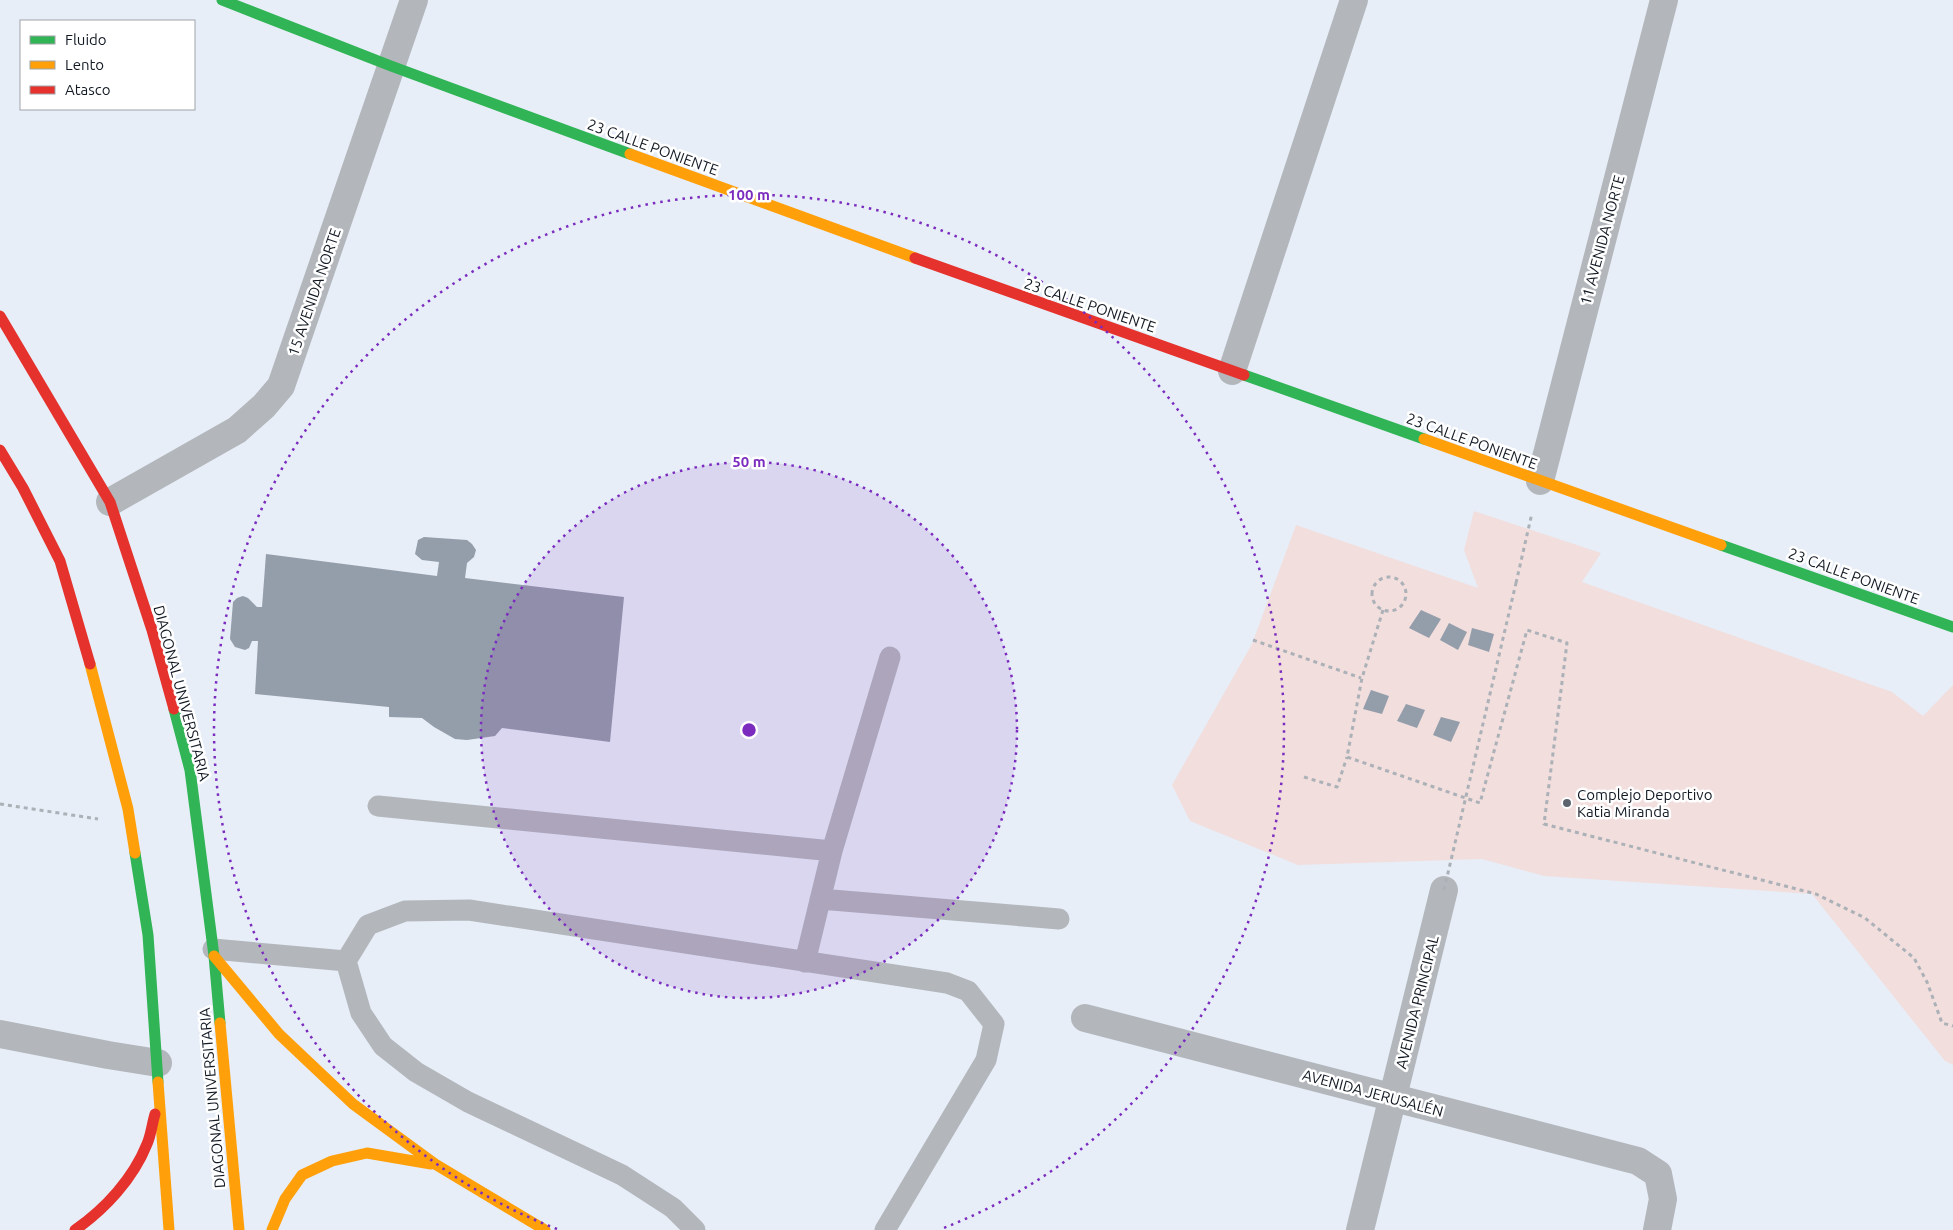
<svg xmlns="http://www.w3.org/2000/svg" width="1953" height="1230" viewBox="0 0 1953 1230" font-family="Ubuntu,sans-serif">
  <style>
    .green { fill: #f1dedd }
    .building { fill: #949daa }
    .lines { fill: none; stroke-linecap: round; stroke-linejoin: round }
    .path { stroke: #acb1b7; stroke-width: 3; stroke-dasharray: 4 4; stroke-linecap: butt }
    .lane { stroke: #b3b7bc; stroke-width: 21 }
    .street { stroke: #b3b7bc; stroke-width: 28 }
    .fast { stroke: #30b455; stroke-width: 11 }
    .slow { stroke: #ff9f0a; stroke-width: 11 }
    .jam { stroke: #e5322d; stroke-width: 11 }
    .path-bridge { stroke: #acb1b7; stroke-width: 3; stroke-dasharray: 4 4; stroke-linecap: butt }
    .ring { fill: none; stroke: #7b2cbf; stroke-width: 2.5; stroke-dasharray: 2.5 5 }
    .poi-dot { fill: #5d646e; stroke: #fff; stroke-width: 2 }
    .labels { text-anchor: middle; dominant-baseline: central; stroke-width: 5; stroke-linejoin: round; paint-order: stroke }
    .street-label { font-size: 15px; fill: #121923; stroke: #fff }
    .poi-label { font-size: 15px; fill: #121923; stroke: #fff; text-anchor: start }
    .centre { fill: #7b2cbf; stroke: #fff; stroke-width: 2.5 }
    .ring-label { font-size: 15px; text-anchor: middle; font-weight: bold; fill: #7b2cbf; stroke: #fff; stroke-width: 5; stroke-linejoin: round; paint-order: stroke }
  </style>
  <rect width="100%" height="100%" fill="#e7eef8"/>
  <path class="green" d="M1474 511 1601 553 1582 582 1892 692 1923 716 1953 685V1065L1945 1061 1812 894 1544 876 1482 859 1298 865 1190 821 1172 785 1252 644 1296 525 1478 588 1464 550Z"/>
  <path class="building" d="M424 537 467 540 472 544 476 550 474 557 467 563 465 578 624 597 610 742 502 728 495 736 467 740 455 739 434 727 422 718 389 717V707L255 694 258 641H252L249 648 245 650 235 647 230 639 233 602 237 598 243 596 248 598 257 607H262L266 554 437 576 439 562 422 560 415 554 418 540Z
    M1421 610 1441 619 1429 638 1409 628Z
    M1449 623 1467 632 1458 650 1440 640Z
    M1472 628 1494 634 1489 652 1468 645Z
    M1371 690 1389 696 1382 714 1363 709Z
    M1406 704 1425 710 1417 728 1397 721Z
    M1441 717 1460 722 1451 742 1433 735Z"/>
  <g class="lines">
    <path class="path" d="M1372 594a17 17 0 1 1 34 0a17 17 0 1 1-34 0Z
      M1516 583 1532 513
      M1383 610 1362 678 1347 757 1480 803 1527 630 1567 643 1544 824 1816 894 1865 918 1914 958 1927 982 1942 1023 1953 1026
      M1253 640 1361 678
      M1304 777 1337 787 1347 757
      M0 804 98 819"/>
    <path class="lane" d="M378 806 832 851 805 962
      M832 851 890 657
      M820 899 1059 919
      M213 949 346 961
      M695 1230 673 1208 622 1175 468 1102 416 1072 383 1046 361 1013 346 961 368 925 405 911 469 910 947 983 968 991 994 1024 986 1060 885 1230"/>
    <path class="street" d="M1232 371 1354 0
      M1540 481 1664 0
      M110 502 237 430 264 406 281 386 414 0
      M1085 1018 1638 1161 1658 1174 1663 1199 1657 1230
      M0 1034 108 1055 158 1063
      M1360 1230 1444 890"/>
    <path class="fast" d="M222 0 391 66 630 154
      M1244 375 1424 439
      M1721 545 1953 627
      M174 709 190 770 214 956 220 1023
      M135 853 148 935 158 1082"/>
    <path class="slow" d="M630 154 915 258
      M1424 439 1721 545
      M90 664 128 809 135 853
      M214 956 279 1034 353 1104 435 1164 545 1230
      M220 1023 239 1230
      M158 1082 169 1230
      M272 1230 285 1199 302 1175 332 1161 367 1153 431 1164"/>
    <path class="jam" d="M915 258 1244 375
      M0 316 110 502 152 630 174 709
      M0 450 23 488 60 561 90 664
      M75 1230C105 1209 133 1179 147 1144 151 1135 152 1124 155 1114"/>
    <path class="path-bridge" d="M1444 890 1516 583"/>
  </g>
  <circle cx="749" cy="730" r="268" fill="#7b2cbf" fill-opacity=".12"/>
  <g class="ring">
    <circle cx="749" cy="730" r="268"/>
    <path d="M557 1229A535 535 0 1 1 941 1229"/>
  </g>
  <circle class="poi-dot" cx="1567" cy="803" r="5"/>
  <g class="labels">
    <g class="street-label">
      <text transform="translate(653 147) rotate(20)">23 CALLE PONIENTE</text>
      <text transform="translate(1602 240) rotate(-75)">11 AVENIDA NORTE</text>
      <text transform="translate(314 292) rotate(-71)">15 AVENIDA NORTE</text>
      <text transform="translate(1090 305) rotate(19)">23 CALLE PONIENTE</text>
      <text transform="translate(1472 441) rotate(20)">23 CALLE PONIENTE</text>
      <text transform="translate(1854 576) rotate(20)">23 CALLE PONIENTE</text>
      <text transform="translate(182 693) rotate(75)">DIAGONAL UNIVERSITARIA</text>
      <text transform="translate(1417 1002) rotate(-76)">AVENIDA PRINCIPAL</text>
      <text transform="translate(1373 1093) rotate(15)">AVENIDA JERUSALÉN</text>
      <text transform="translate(212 1098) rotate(-95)">DIAGONAL UNIVERSITARIA</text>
    </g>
    <g class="poi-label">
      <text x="1577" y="794">Complejo Deportivo<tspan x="1577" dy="17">Katia Miranda</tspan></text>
    </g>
  </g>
  <circle cx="749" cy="730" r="8" class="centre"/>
  <g class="ring-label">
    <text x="749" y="200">100 m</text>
    <text x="749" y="467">50 m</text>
  </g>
  <rect x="20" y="20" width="175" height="90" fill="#ffffff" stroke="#a0a3a7"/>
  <rect x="30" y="36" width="25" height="8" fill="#30b455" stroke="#a0a3a7"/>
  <text x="65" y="45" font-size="15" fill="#121923">Fluido</text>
  <rect x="30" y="61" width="25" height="8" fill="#ff9f0a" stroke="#a0a3a7"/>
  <text x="65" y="70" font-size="15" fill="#121923">Lento</text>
  <rect x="30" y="86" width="25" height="8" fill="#e5322d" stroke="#a0a3a7"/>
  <text x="65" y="95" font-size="15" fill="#121923">Atasco</text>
</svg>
